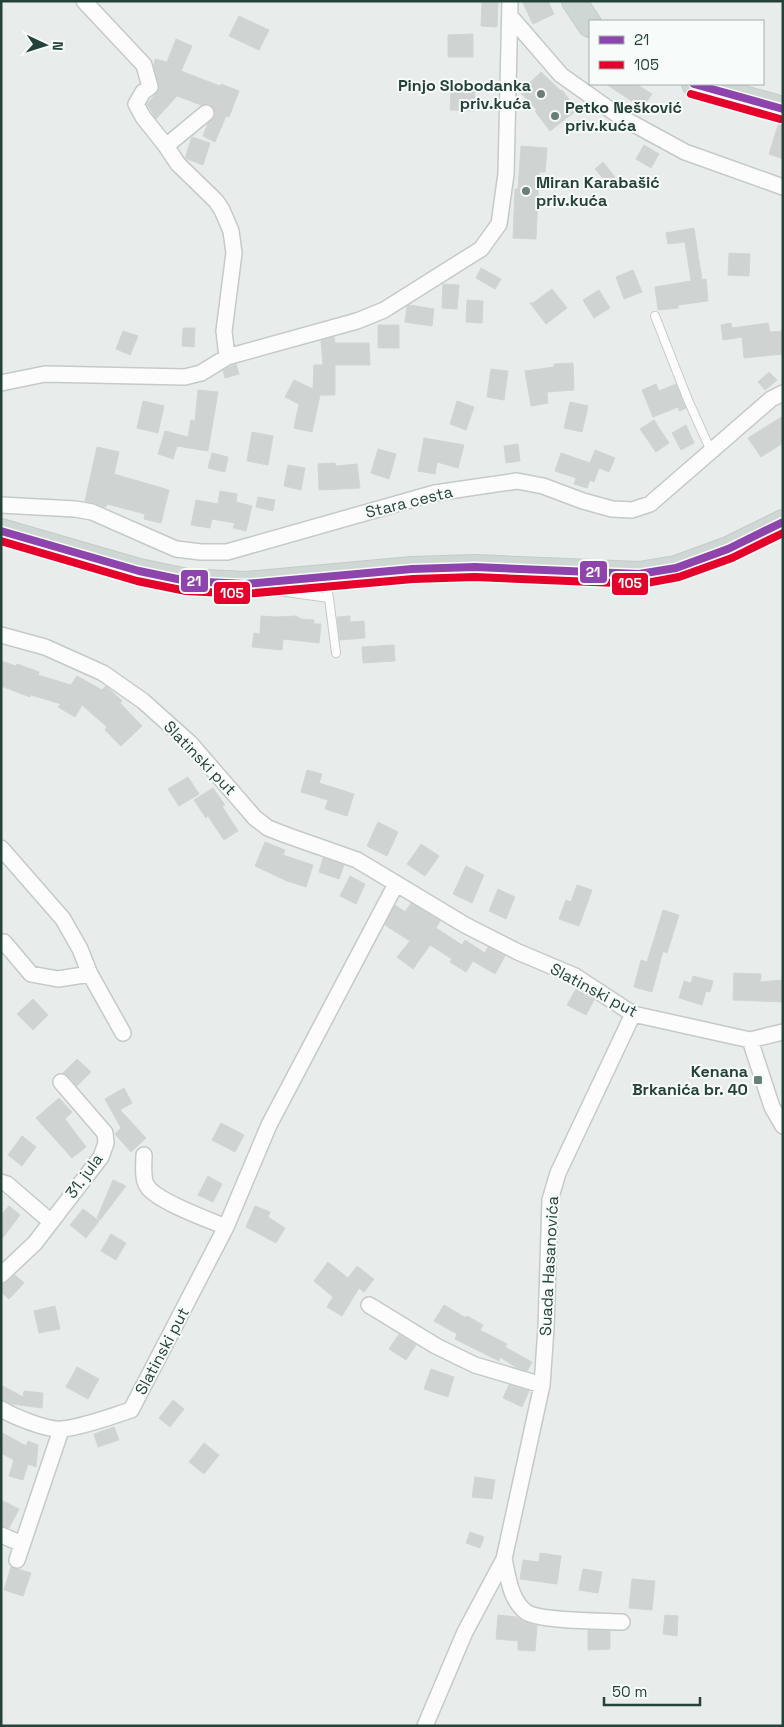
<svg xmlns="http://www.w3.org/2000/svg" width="784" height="1727" viewBox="0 0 784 1727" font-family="'Space Grotesk',sans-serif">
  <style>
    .building { fill: #cfd4d2; stroke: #d1d6d4 }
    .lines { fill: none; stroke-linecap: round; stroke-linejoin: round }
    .service-casing { stroke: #c5cac8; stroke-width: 10 }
    .minor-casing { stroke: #c5cac8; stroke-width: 18 }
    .primary-casing { stroke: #c3ccc9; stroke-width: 26 }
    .service { stroke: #fcfcfc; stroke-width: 8 }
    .minor { stroke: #fcfcfc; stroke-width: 15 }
    .primary { stroke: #cfd7d5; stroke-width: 24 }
    .bus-1-casing { stroke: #f7fbf9; stroke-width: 11 }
    .bus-2-casing { stroke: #f7fbf9; stroke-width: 11 }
    .bus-1 { stroke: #8e44ad; stroke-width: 8 }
    .bus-2 { stroke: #e4002b; stroke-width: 8 }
    .poi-dot { fill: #697e78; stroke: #f7fbf9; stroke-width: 2 }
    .labels { text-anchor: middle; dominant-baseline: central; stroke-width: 4; stroke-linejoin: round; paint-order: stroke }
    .poi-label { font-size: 16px; font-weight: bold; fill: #24423a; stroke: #f7fbf9; text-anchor: end }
    .street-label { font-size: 16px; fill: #24423a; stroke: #f7fbf9 }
    .line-badge { stroke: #f7fbf9; stroke-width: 2 }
    .badge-label { font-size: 14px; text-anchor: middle; font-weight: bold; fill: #fff }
  </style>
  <rect width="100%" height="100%" fill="#e8edeb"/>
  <path class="building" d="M482 1H498L497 27 481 26Z
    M522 1H548L554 14 533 24Z
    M239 16 269 30 259 50 229 36Z
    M473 34V57H448V35Z
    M176 39 192 46 181 71 220 86 221 84 239 91 229 117 226 116 215 142 203 136 208 123 215 116V111L210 104 201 105 177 96 156 119 147 104 159 90 154 65 155 59 167 62Z
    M541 72 561 91 562 90 577 110 550 131 535 111 537 110 520 92Z
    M606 84H636L652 94 642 108Z
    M451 87 475 89 474 111 450 110Z
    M779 122H783V159L769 154Z
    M192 137 210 143 203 165 185 158Z
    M644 145 659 154 651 168 636 159Z
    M521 146 547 148 545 172H539L536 239 513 238 515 189H518Z
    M603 162 615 177 607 183 595 169Z
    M694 228 702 280 706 279 708 301 678 305V308L658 310 655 287 691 281 685 242 668 244 666 233Z
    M729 253 750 254 749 276 728 275Z
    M481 268 501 279 495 289 476 278Z
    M633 270 642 292 624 299 616 277Z
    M443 284 459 285 457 309 442 308Z
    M552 289 567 308 546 324 530 303H533Z
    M599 290 610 308 594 318 583 300Z
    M467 300 483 301 482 323 466 322Z
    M409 305 434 309 432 326 405 322 407 306Z
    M731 323 732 328 768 323 770 332 782 331 783 354 744 358 742 337 723 340 721 325Z
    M378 325H399V348H378Z
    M183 328H195L194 347 182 346Z
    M123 331 138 336 130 355 116 349Z
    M334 337 335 343H369L370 365H335V395H320L312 432 294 428 299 404 285 397 294 380 313 389 314 365H323L321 341Z
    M573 363 574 390 547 392 548 403 531 406 525 371 554 367V364Z
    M236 364 239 374 225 378 223 370Z
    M491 369 508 371 504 400 487 397Z
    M769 372 777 380 765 390 758 382Z
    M656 384 659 391 676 384 686 408 679 411 678 407 653 417 642 390Z
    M198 390 218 392 208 451 177 446 173 459 158 454 165 431 188 437 191 420 195 421Z
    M143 401 164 406 158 433 137 428Z
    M457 401 474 407 466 430 450 424Z
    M570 402 588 406 582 432 564 428Z
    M783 416V443L761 457 748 438Z
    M654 420 669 443 656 452 640 429Z
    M686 425 694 443 681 450 672 433Z
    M252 432 273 436 268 465 247 461Z
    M424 438 464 445 458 468 437 462 435 474 418 471Z
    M518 444 520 461 506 463 504 446Z
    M97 447 119 452 114 474 169 490 161 523 144 519 145 514 107 504 106 507 85 501Z
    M378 449 396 454 389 479 371 473Z
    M595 450 615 458 609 472 599 468 594 482 590 480 587 488 574 484 576 478 555 471 561 453 590 463Z
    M212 453 228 457 225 472 208 468Z
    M335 463 336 466 357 464 360 488 319 490 318 464Z
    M288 465 305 468 301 490 284 486Z
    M220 491 237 494 236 502 252 506 246 531 233 528 235 523 212 519 210 528 191 525 196 500 218 504Z
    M258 497 275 500 273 511 256 507Z
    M261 616 277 617 296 616 301 619 314 620V624H321L319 643 283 639 282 650 252 647 254 633 260 634Z
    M350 616V622L364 621 365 638 340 640 337 617Z
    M394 645 395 661 363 663 362 647Z
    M1 661 16 666 17 664 39 672 38 675 71 685 77 676 102 690 106 686 122 701 120 703 142 726 121 746 105 730 107 727 82 705 75 717 58 707 61 704 31 695 30 697 1 686Z
    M307 770 322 774 319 783 354 794 347 816 325 809 328 800 301 792Z
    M188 777 199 794 179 806 168 789Z
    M213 788 225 805 222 806 238 831 224 840 208 816 206 818 194 800Z
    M378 822 398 832 387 856 367 846Z
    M265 842 285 850 283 855 313 865 306 887 287 881 255 866Z
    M421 844 439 856 425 876 407 864Z
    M323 858 344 865 339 879 319 872Z
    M466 866 484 875 472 903 453 894Z
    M350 876 365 884 356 904 340 896Z
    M577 885 592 890 579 926 559 919 566 900 571 902Z
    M498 889 515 897 506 919 489 911Z
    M411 903 440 921 436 928 462 945 465 940 485 953 488 947 505 956 495 974 473 961 466 972 450 962 452 959 430 945 413 969 397 957 410 941 385 925 395 905 405 912Z
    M663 910 679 915 667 953 663 951 652 992 634 987 641 960 647 962Z
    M734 973 761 974 760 982 783 980V1002L733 1000Z
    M693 976 713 981 710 992 706 991 702 1005 679 998 684 981 691 983Z
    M576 989 594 1000 586 1015 567 1005Z
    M33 999 48 1015 33 1030 17 1014Z
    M77 1059 91 1072 77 1086 68 1076 63 1073Z
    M124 1088 132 1103 120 1110 146 1138 131 1152 115 1134 121 1128 105 1099Z
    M59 1098 72 1112 65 1119 86 1147 72 1158 36 1118Z
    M221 1123 244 1135 235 1152 212 1140Z
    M22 1136 36 1147 22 1166 8 1155Z
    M208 1176 222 1184 213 1202 198 1195Z
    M113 1180 126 1186 100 1220 97 1218Z
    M9 1206 20 1215 1 1240V1215Z
    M255 1206 270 1212 268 1217 285 1228 276 1243 246 1227Z
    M83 1209 99 1221 86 1238 70 1225Z
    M111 1234 126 1243 116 1260 101 1251Z
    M328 1262 348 1278 357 1266 374 1279 364 1292 359 1288 342 1316 327 1307 333 1297 314 1281Z
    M15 1275 24 1283 9 1299 1 1292V1284L7 1282Z
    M444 1305 466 1318 467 1316 483 1325 480 1330 507 1344 505 1347 532 1362 527 1371 517 1368 500 1357 499 1361 455 1339 457 1334 434 1321Z
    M55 1306 60 1329 39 1333 34 1311Z
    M399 1334 416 1345 406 1360 389 1349Z
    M77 1367 99 1379 88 1399 66 1387Z
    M431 1369 454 1377 448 1397 424 1389Z
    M1 1385 23 1397 24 1391 43 1393 42 1408 12 1404 1 1400Z
    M509 1385 529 1391 522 1407 503 1398Z
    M173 1400 184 1409 170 1427 159 1418Z
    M114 1427 119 1440 98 1447 94 1434Z
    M1 1432 26 1446 28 1441 38 1445 36 1467 28 1464 23 1480 9 1476 14 1460 1 1453Z
    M204 1443 219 1455 204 1474 189 1462Z
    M475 1477 495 1480 492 1499 472 1497Z
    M1 1500 19 1509 9 1528 1 1526Z
    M470 1532 484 1537 480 1548 466 1543Z
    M540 1553 561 1556 557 1584 520 1579 523 1560 539 1562Z
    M11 1567 31 1573 23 1596 4 1590Z
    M583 1569 602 1572 598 1593 579 1590Z
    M632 1579 655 1581 652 1610 629 1608Z
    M498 1615 517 1617 522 1621 537 1626 535 1651 518 1650V1641L496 1639Z
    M665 1615 678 1616 677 1636 663 1634Z
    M588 1630 610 1631V1649L588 1650Z"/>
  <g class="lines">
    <defs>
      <path id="service" d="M655 316 688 400 711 451
        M325 581 329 598 336 653
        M279 591 329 598"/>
      <path id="minor" d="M84 1 144 65 150 87 143 92 136 104 143 117 166 146 206 113
        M510 16 561 75 619 116 685 152 783 187
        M166 146 178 164 216 201 222 210 231 231 234 253 224 331 227 357
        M1 383 45 374 185 377 201 373 227 357 357 321 384 310 481 249 499 224 506 174 510 1
        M1 505 75 509 92 512 176 549 201 552H227L435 493 517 481 543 486 583 501 612 509 632 510 650 504 771 399 783 393
        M1 635 45 647 103 673 143 701 190 743 255 818 268 828 286 835 357 860 465 925 518 952 575 976 633 1014 750 1040 783 1032
        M1 848 63 919 80 949 90 974 123 1033
        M4 942 31 974 58 979 90 974
        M750 1040 772 1107 783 1126
        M144 1155C144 1164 142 1178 147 1186 156 1201 209 1220 226 1227
        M1 1182 7 1184 51 1222
        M1 1275 35 1243 101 1157 106 1143 105 1133 61 1082
        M369 1305 436 1346 475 1365 542 1385
        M1 1409C14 1417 49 1431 63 1429 86 1426 109 1417 131 1410L226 1227 269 1125 396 884
        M1 1535 22 1544
        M504 1559C508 1576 510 1600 526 1612 538 1621 604 1621 622 1622
        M17 1560 61 1430
        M425 1726 465 1632 504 1559 542 1385 546 1328 550 1200 558 1173 633 1014"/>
      <path id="primary" d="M574 1 590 25
        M694 84 783 109
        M1 531 139 571 187 581 245 584 412 569 475 567 639 574 676 568 728 549 783 522"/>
    </defs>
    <use href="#service" class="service-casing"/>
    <use href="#minor" class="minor-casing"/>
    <use href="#primary" class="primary-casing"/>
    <use href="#service" class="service"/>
    <use href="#minor" class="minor"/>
    <use href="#primary" class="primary"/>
    <defs>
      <path id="bus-1" d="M694 84 783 109
        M1 531 139 571 187 581 245 584 412 569 475 567 639 574 676 568 728 549 783 522"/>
      <path id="bus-2" d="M691 94 780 119
        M1 541 137 581 186 591 244 594 413 579 475 577 641 584 679 577 732 558 783 533"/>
    </defs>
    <use href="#bus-1" class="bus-1-casing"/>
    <use href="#bus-2" class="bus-2-casing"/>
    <use href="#bus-1" class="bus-1"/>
    <use href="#bus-2" class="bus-2"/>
  </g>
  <g class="poi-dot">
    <circle cx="541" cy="94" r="5"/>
    <circle cx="555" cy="116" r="5"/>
    <circle cx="526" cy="191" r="5"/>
    <rect x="753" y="1075" width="10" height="10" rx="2.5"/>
  </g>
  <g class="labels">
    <g class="poi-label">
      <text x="531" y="85">Pinjo Slobodanka<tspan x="531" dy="18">priv.kuća</tspan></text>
      <text x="565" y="107" text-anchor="start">Petko Nešković<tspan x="565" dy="18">priv.kuća</tspan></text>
      <text x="536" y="182" text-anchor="start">Miran Karabašić<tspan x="536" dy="18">priv.kuća</tspan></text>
      <text x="748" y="1071">Kenana<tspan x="748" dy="18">Brkanića br. 40</tspan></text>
    </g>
    <g class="street-label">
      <text transform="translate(409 502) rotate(-14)">Stara cesta</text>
      <text transform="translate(200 758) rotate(46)">Slatinski put</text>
      <text transform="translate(594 990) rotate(28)">Slatinski put</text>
      <text transform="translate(84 1176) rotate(-54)">31. jula</text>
      <text transform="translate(549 1266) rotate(-87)">Suada Hasanovića</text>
      <text transform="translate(162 1351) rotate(-62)">Slatinski put</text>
    </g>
  </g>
  <g class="line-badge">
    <rect x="579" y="560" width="29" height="24" rx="5" fill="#8e44ad"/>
    <rect x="180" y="569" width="29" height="24" rx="5" fill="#8e44ad"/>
    <rect x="611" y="572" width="38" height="24" rx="5" fill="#e4002b"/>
    <rect x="213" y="581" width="38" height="24" rx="5" fill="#e4002b"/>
  </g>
  <g class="badge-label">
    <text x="593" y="577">21</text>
    <text x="194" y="586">21</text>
    <text x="630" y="588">105</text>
    <text x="232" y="598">105</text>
  </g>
  <rect width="784" height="1727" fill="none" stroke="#24423a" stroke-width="5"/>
  <rect x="589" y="20" width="175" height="65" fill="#f7fbf9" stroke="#a3b1ad"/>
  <rect x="599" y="36" width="25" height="8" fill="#8e44ad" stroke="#a3b1ad"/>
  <text x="634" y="45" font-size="15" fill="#24423a">21</text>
  <rect x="599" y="61" width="25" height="8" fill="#e4002b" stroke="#a3b1ad"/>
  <text x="634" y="70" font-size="15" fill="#24423a">105</text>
  <g transform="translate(45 45) rotate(94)" stroke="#f7fbf9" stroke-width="4" paint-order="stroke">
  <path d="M0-4L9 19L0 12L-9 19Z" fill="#24423a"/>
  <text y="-8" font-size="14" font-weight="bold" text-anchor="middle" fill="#24423a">N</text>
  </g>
  <path d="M604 1697v8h96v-8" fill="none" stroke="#24423a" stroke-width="2.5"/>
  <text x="612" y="1697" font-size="15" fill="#24423a" stroke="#f7fbf9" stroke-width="4" paint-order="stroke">50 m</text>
</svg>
